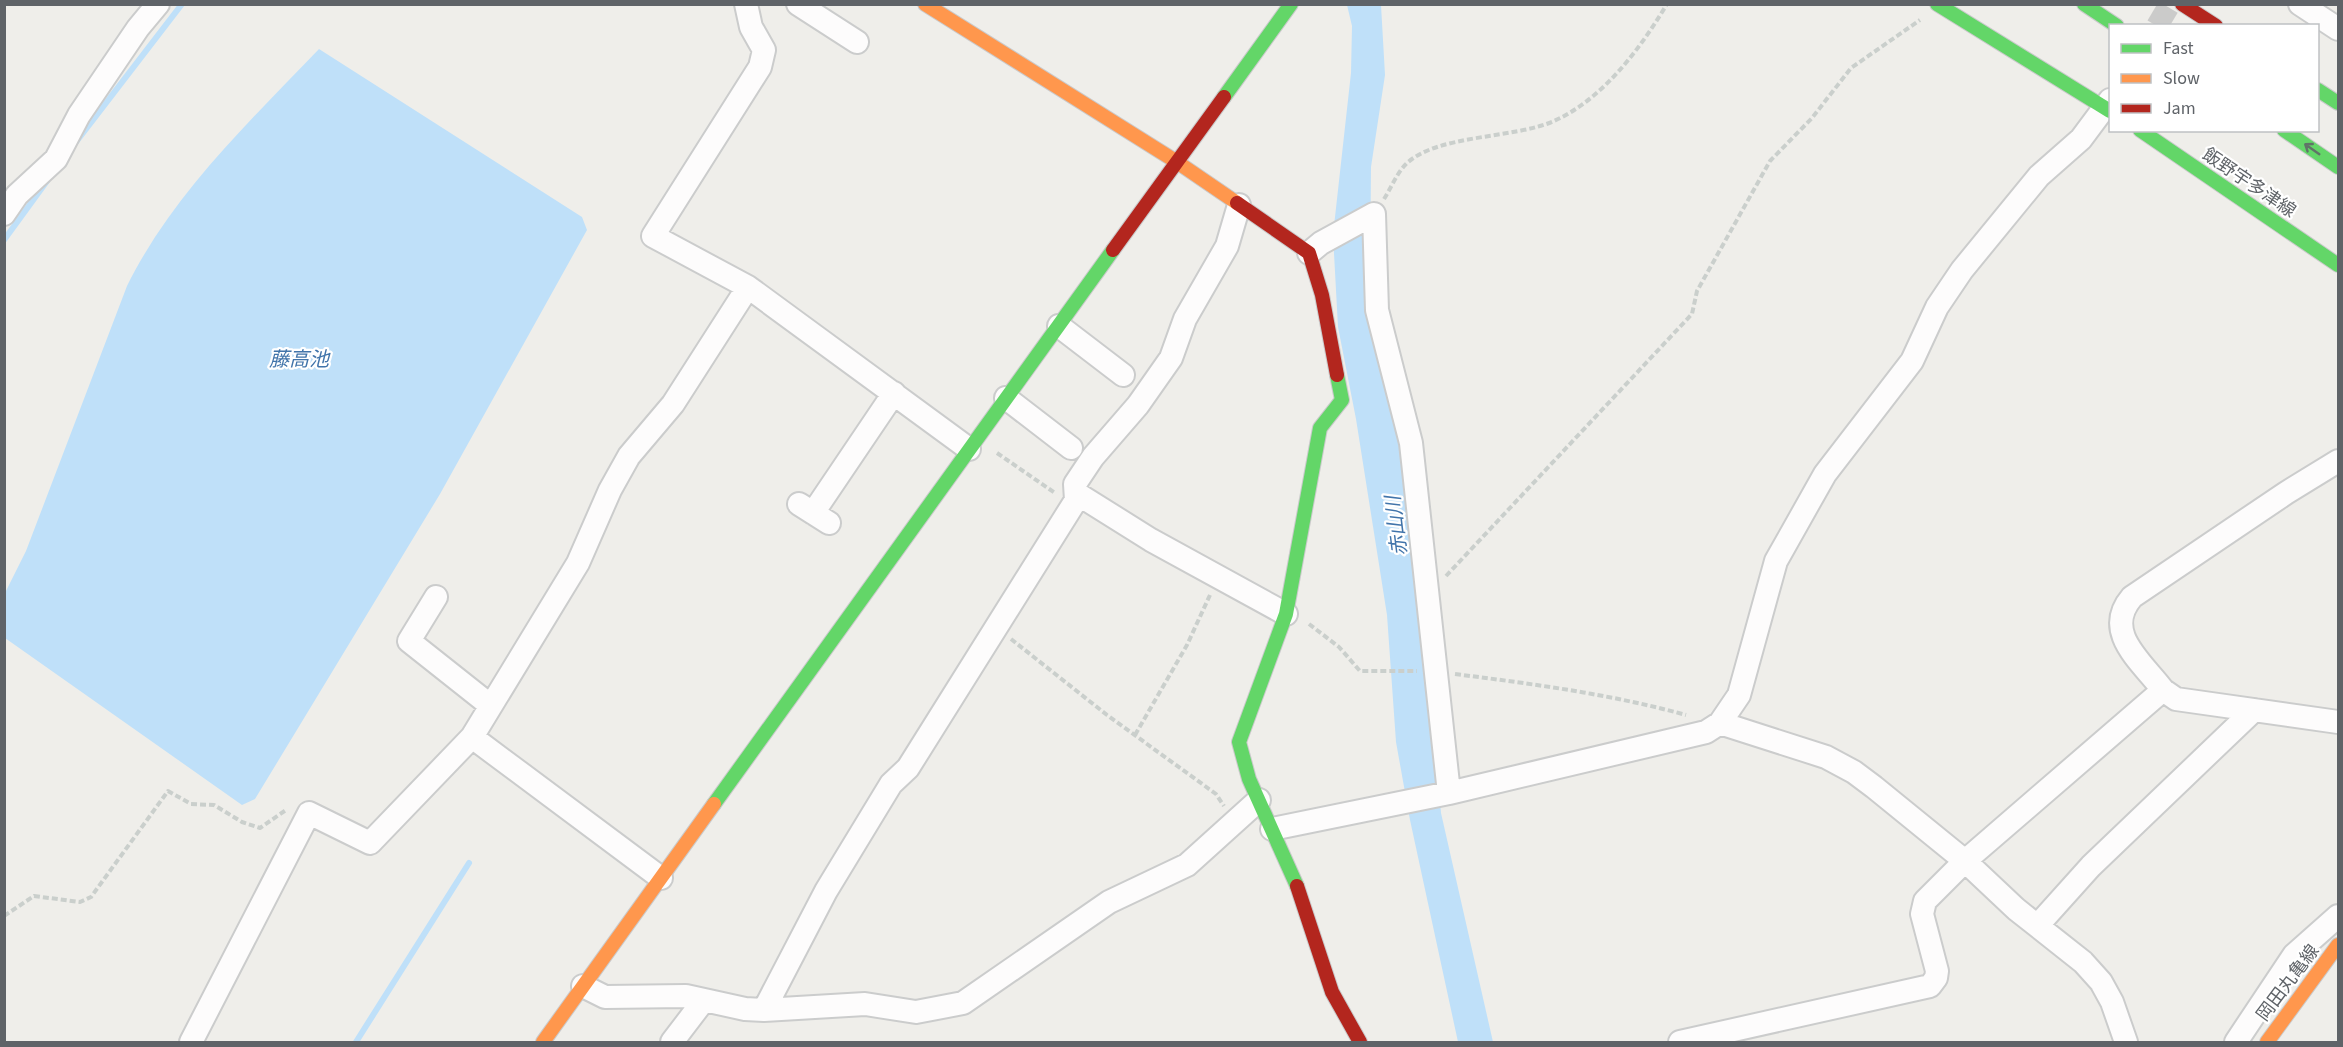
<svg xmlns="http://www.w3.org/2000/svg" width="2343" height="1047" viewBox="0 0 2343 1047" font-family="'Source Sans 3','Noto Sans JP',sans-serif">
  <style>
    .water { fill: #bfe0f9 }
    .lines { fill: none; stroke-linecap: round; stroke-linejoin: round }
    .stream { stroke: #bfe0f9; stroke-width: 6 }
    .street-tunnel { stroke: #cbcbca; stroke-width: 22; stroke-dasharray: 22 11; stroke-linecap: butt }
    .street-casing { stroke: #cbcccc; stroke-width: 26 }
    .fast-casing { stroke: #cacacb; stroke-width: 16 }
    .slow-casing { stroke: #cacacb; stroke-width: 16 }
    .jam-casing { stroke: #cacacb; stroke-width: 16 }
    .path { stroke: #cacfcc; stroke-width: 4; stroke-dasharray: 6 3; stroke-linecap: butt }
    .street { stroke: #fdfcfc; stroke-width: 22 }
    .fast { stroke: #63d668; stroke-width: 14 }
    .slow { stroke: #ff974d; stroke-width: 14 }
    .jam { stroke: #b3261e; stroke-width: 14 }
    .oneway { stroke: #607468 }
    .labels { text-anchor: middle; dominant-baseline: central; stroke-width: 4.5; stroke-linejoin: round; paint-order: stroke }
    .street-label { font-size: 18px; fill: #5f6368; stroke: #fff }
    .water-label { font-size: 20px; font-style: italic; fill: #4174aa; stroke: #fff }
  </style>
  <rect width="100%" height="100%" fill="#efeeea"/>
  <path class="water" d="M1347 5H1381L1385 75 1371 167 1370 285 1396 415 1424 612 1441 813 1493 1042H1458L1410 820 1396 742 1387 615 1356 419 1338 327 1333 235 1351 73 1352 26Z
    M319 49 582 217 587 230 440 494 255 799 242 805 5 638V593L26 551 127 286C172 195 249 122 319 49Z"/>
  <g class="lines">
    <path class="stream" d="M76 142 182 4
      M4 240 47 181
      M356 1042 469 863"/>
    <path class="street-tunnel" d="M2157 26 2170 4"/>
    <defs>
      <path id="street" d="M746 4 751 27 764 50 760 67 653 236 748 287 969 449
        M798 4 857 42
        M2300 4 2338 29
        M4 214 17 195 56 159 79 115 138 28 158 4
        M1309 253 1321 243 1374 214 1377 310 1411 443 1449 793
        M1059 326 1123 375
        M1006 398 1071 448
        M1076 493 1151 540 1286 614
        M799 504 829 523
        M813 513 894 393
        M436 597 409 641 491 706
        M2163 690 2176 699 2338 722
        M1720 723 1826 757 1854 772 1874 787 1965 861 2016 909 2083 962 2101 982 2112 1002 2126 1042
        M472 737 661 878
        M1272 829 1449 793 1706 732 1720 723 1739 695 1776 561 1825 474 1912 361 1937 307 1962 270 2039 176 2081 139 2110 100
        M2038 925 2091 866 2254 710
        M583 986 605 997 686 996 745 1009 764 1010 865 1004 916 1012 963 1003 1109 902 1187 865 1259 800
        M764 1010 826 891 891 784 908 768 1076 500 1075 484 1093 457 1138 405 1171 358 1185 319 1227 246 1239 205
        M191 1042 309 813 370 843 472 737 578 563 610 490 629 456 673 404 748 287
        M672 1042 704 1000
        M1680 1042 1930 986 1936 978 1937 971 1922 914 1925 901 1965 861 2163 690C2141 661 2102 632 2132 597L2286 493 2338 461
        M2236 1042 2294 955 2338 916"/>
      <path id="fast" d="M1937 4 2110 111
        M2084 4 2117 26
        M2318 90 2338 103
        M1224 97 1291 4
        M2140 130 2338 265
        M2284 130 2338 167
        M714 804 1113 250
        M1297 886 1249 779 1239 742 1286 614 1320 428 1342 400 1337 375"/>
      <path id="slow" d="M925 4 1177 162 1237 203
        M543 1042 714 804
        M2267 1042 2338 945"/>
      <path id="jam" d="M2182 4 2216 26
        M1237 203 1309 253 1322 295 1337 375
        M1113 250 1224 97
        M1297 886 1332 992 1360 1042"/>
    </defs>
    <use href="#street" class="street-casing"/>
    <use href="#fast" class="fast-casing"/>
    <use href="#slow" class="slow-casing"/>
    <use href="#jam" class="jam-casing"/>
    <path class="path" d="M1384 199C1391 188 1397 173 1406 164 1437 134 1514 139 1554 121 1603 99 1640 49 1667 4
      M997 453 1055 493
      M1446 576 1692 314 1697 291 1770 161 1812 118 1851 68 1920 20
      M1309 624 1339 647 1360 671H1417
      M1011 639 1107 715 1216 794 1224 806
      M1455 674C1533 684 1610 694 1686 715
      M1135 735 1187 645 1210 595
      M4 916 34 896 80 902 91 897 168 791 191 804 214 805 242 822 260 828 286 810"/>
    <use href="#street" class="street"/>
    <use href="#fast" class="fast"/>
    <use href="#slow" class="slow"/>
    <use href="#jam" class="jam"/>
  </g>
  <defs><path id="oneway-shaft" d="M-6 0H5M1.5-3L5.5 0L1.5 3" fill="none" stroke-width="1.6" stroke-linecap="round" stroke-linejoin="round" transform="scale(1.5)"/></defs>
  <use class="oneway" href="#oneway-shaft" transform="translate(2312 149) rotate(-145)"/>
  <g class="labels">
    <g class="street-label">
      <text transform="translate(2249 183) rotate(34)">飯野宇多津線</text>
      <text transform="translate(2288 983) rotate(-53)">岡田丸亀線</text>
    </g>
    <g class="water-label">
      <text x="299" y="360">藤高池</text>
      <text transform="translate(1397 526) rotate(-97)">赤山川</text>
    </g>
  </g>
  <rect width="2343" height="1047" fill="none" stroke="#5f6368" stroke-width="12"/>
  <rect x="2109" y="24" width="210" height="108" fill="#ffffff" stroke="#bfc1c3" stroke-width="1.5"/>
  <rect x="2121" y="44" width="30" height="9" fill="#63d668" stroke="#bfc1c3" stroke-width="1.5"/>
  <text x="2163" y="54" font-size="18" fill="#5f6368">Fast</text>
  <rect x="2121" y="74" width="30" height="9" fill="#ff974d" stroke="#bfc1c3" stroke-width="1.5"/>
  <text x="2163" y="84" font-size="18" fill="#5f6368">Slow</text>
  <rect x="2121" y="104" width="30" height="9" fill="#b3261e" stroke="#bfc1c3" stroke-width="1.5"/>
  <text x="2163" y="114" font-size="18" fill="#5f6368">Jam</text>
</svg>
